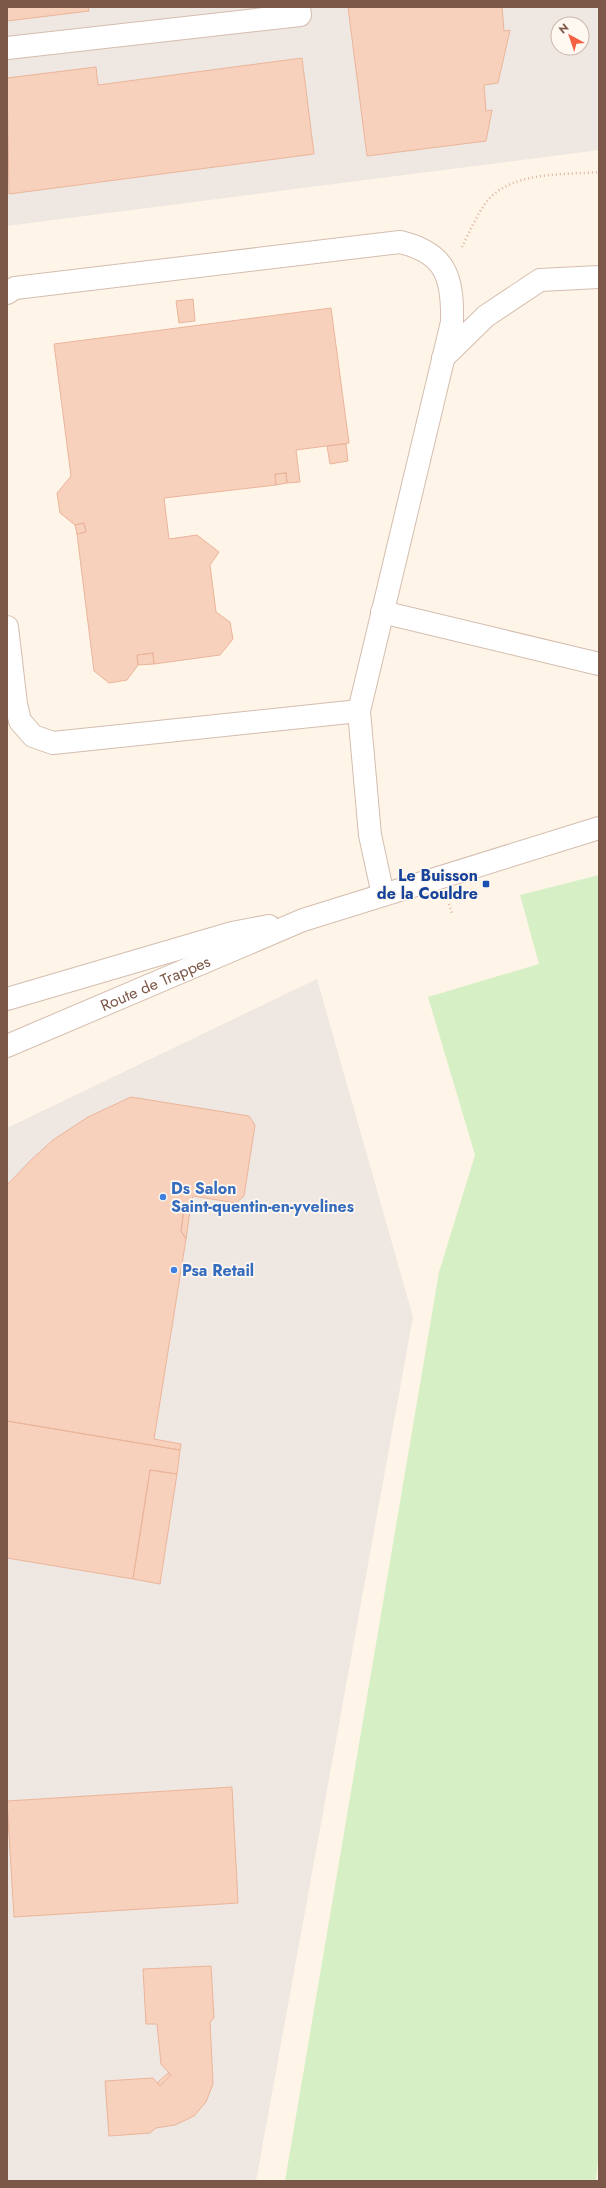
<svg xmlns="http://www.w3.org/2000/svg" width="606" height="2188" viewBox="0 0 606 2188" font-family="Jost,sans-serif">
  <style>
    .industrial { fill: #efe7e1; fill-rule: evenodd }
    .green { fill: #d7efc4 }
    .building { fill: #f7d1bc; stroke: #ebb59b }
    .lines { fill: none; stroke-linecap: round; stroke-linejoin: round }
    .minor-casing { stroke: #d5bdaf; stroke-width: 24 }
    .path { stroke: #ddb49e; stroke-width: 2.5; stroke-dasharray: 1 3; stroke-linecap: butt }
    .minor { stroke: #fff; stroke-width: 22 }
    .transit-dot { fill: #1a4fb4; stroke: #fff8f0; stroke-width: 1.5 }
    .shop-dot { fill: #3f7fe0; stroke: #fff8f0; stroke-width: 1.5 }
    .labels { text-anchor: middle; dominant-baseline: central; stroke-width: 3.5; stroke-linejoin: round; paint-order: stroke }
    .transit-label { font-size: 16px; font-weight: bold; fill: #164399; stroke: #fff8f0; text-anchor: end }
    .street-label { font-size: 16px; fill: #7c5848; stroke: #fff8f0 }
    .shop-label { font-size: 16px; font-weight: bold; fill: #366cbe; stroke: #fff8f0; text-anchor: start }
  </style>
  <rect width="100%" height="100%" fill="#fef5e8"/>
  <path class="industrial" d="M7 7H599V150L7 226ZM558 24H582V48H558Z
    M317 979 413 1317 256 2181H7V1128Z"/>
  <path class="green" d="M599 875V2150L596 2181H285L439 1272 475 1155 428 997 539 964 520 895Z"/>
  <path class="building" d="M7 7H88L89 11 7 21Z
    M348 7H502L504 31 510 30 498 83 484 85 486 111 492 110 486 141 367 156Z
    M302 58 314 154 9 194 7 78 96 67 98 85Z
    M193 299 195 321 179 323 176 301Z
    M331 308 349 443 296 450 300 482 287 483 286 473 275 474 276 485 164 498 169 539 197 535 219 552 210 565 216 612 230 622 233 639 220 655 154 664 153 653 137 655 138 665 127 680 109 683 94 671 77 534 86 532 84 523 75 525 60 513 57 493 71 476 54 344Z
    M346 444 348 461 330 464 327 446Z
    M286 473 287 483 276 485 275 474Z
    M84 523 86 532 77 534 75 525Z
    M153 653 154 664 138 665 137 655Z
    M131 1097 249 1116 255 1125 244 1196 236 1203 193 1196 191 1204 184 1209 181 1231 186 1239 154 1439 181 1444 180 1450 7 1421V1185L32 1159 53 1140 88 1117Z
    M191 1204 186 1239 181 1231 184 1209Z
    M7 1421 180 1450 177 1474 150 1470 133 1579 7 1558Z
    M150 1470 177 1474 160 1584 133 1579Z
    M232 1787 238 1903 14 1917 7 1801Z
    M211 1966 214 2018 210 2022 213 2084 206 2102 194 2116 175 2125 156 2128 150 2133 109 2136 105 2081 153 2078 160 2086 171 2075 161 2064 157 2024H146L143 1969Z
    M168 2073 171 2075 160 2086 157 2083Z"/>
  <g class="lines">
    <defs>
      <g id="minor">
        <path d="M7 48 300 15 299 7"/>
        <path d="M7 293 15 288 400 242C446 253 453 277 452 322L359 711 370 835 383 895"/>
        <path d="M443 358 486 316 540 280 599 277"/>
        <path d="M382 612 599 664"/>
        <path d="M7 627 16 704 20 721 33 736 53 743 359 711"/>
        <path d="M7 999 232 933 269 926"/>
        <path id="s1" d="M7 1046 303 920 599 828"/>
      </g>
    </defs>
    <use href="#minor" class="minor-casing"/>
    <path class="path" d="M462 247C469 233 479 210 489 199 515 171 564 175 599 172
      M449 904 452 913"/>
    <use href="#minor" class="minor"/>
  </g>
  <rect class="transit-dot" x="482" y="880" width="8" height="8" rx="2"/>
  <g class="shop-dot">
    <circle cx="163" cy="1197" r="4"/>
    <circle cx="174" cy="1270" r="4"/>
  </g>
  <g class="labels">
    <g class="transit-label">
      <text x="478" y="875">Le Buisson<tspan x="478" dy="18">de la Couldre</tspan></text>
    </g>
    <g class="street-label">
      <text stroke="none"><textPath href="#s1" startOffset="161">Route de Trappes</textPath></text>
    </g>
    <g class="shop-label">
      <text x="171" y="1188">Ds Salon<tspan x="171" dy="18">Saint-quentin-en-yvelines</tspan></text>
      <text x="182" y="1270">Psa Retail</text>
    </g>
  </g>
  <rect width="606" height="2188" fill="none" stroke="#7c5848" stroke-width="16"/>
  <g transform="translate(570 36) rotate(320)"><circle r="19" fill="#fff8f0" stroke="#cbb8ad"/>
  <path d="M0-3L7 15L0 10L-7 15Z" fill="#f46041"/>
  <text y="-6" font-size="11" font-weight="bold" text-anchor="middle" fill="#7c5848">N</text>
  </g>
</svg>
